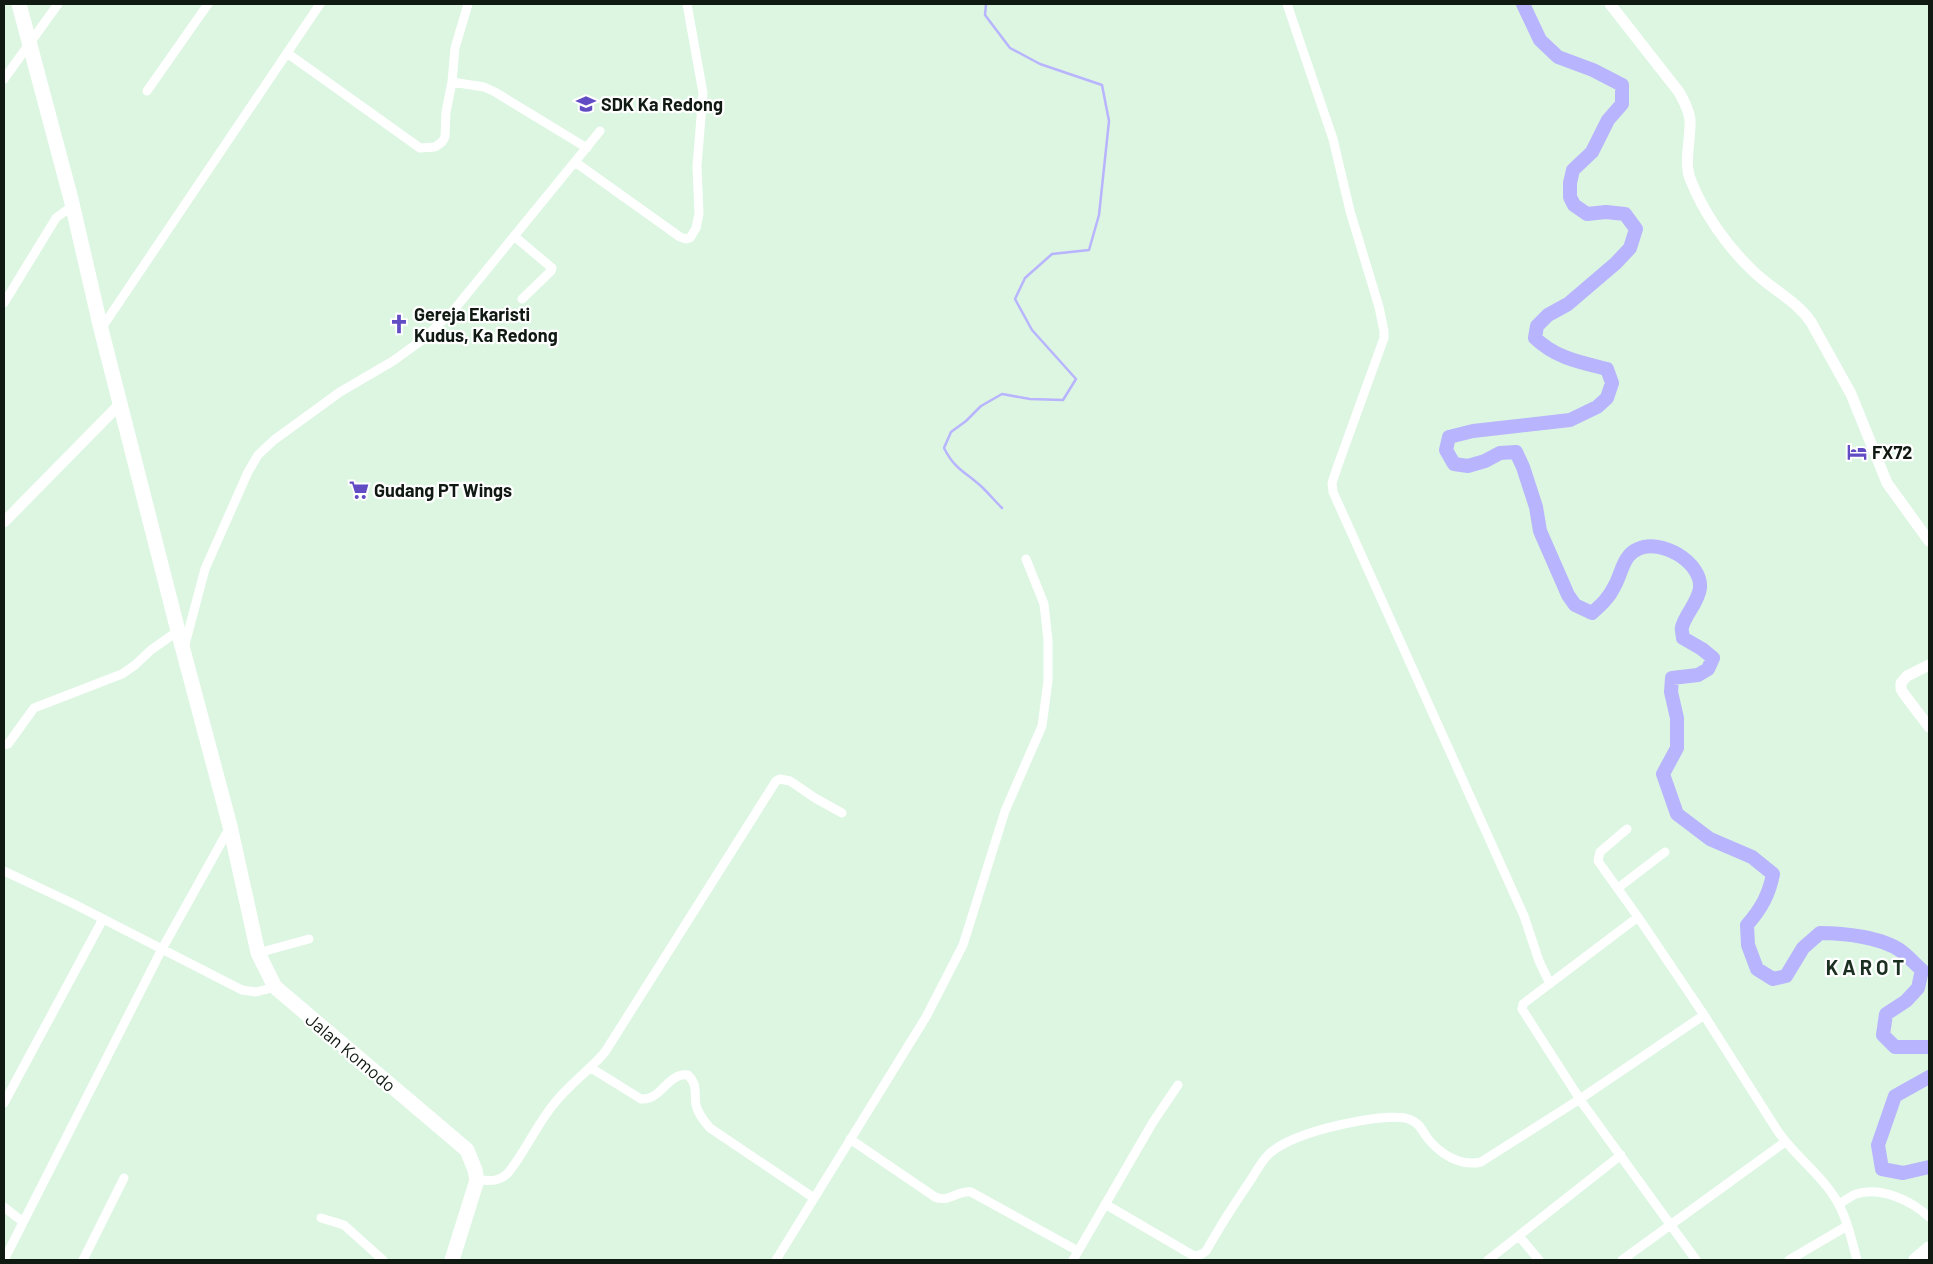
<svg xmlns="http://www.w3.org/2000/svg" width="1933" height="1264" viewBox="0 0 1933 1264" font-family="Barlow,sans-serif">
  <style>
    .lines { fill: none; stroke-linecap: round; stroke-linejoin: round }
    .stream { stroke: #b8b4fd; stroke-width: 2.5 }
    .river { stroke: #b8b4fd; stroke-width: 14 }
    .minor { stroke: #fff; stroke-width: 9 }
    .tertiary { stroke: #fff; stroke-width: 11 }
    .trunk { stroke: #fff; stroke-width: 15 }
    .labels { text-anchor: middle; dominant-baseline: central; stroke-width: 4.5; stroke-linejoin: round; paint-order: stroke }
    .poi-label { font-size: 18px; font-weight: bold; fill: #101a13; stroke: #fff; text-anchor: start }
    .street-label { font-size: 18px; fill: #101a13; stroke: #fff }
    .quarter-label { font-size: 20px; font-weight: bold; fill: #1b3021; stroke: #fff }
  </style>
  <rect width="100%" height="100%" fill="#dcf6e2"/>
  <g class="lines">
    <path class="stream" d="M986 4 985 15 1010 48 1040 64 1102 85 1109 121 1099 215 1089 250 1052 254 1025 278 1015 299 1032 330 1076 379 1063 400 1030 399 1002 394 981 406 966 421 951 432 944 448C955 470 966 472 983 488 989 494 995 501 1002 508"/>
    <path class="river" d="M1523 4 1540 40 1558 57 1593 70 1622 85V104L1608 120 1592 152 1573 170 1570 183V197L1574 205 1587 214 1606 212 1625 214 1636 229 1630 248 1616 263 1568 304 1548 315 1537 326 1535 338C1556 358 1579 362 1607 369L1612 383 1607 398 1597 407 1570 420 1473 431 1449 437 1446 450 1454 464 1468 466 1485 461 1500 453 1516 452 1523 467 1536 507 1540 531 1568 595 1575 605 1592 613C1601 605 1609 598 1614 587 1622 574 1622 556 1638 549 1661 538 1702 562 1700 588 1698 603 1686 613 1682 627 1681 630 1683 635 1683 638L1702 649 1713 658 1708 669 1698 675 1672 678 1671 692 1677 718V748L1663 774 1677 814 1710 839 1752 857 1773 874C1769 895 1761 909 1747 925L1748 945 1757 969 1773 979 1786 976 1803 948 1820 933C1843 933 1882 937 1901 951 1909 957 1915 964 1922 970L1918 988 1906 1001 1886 1014 1883 1035 1895 1047H1929
      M1929 1077 1895 1096 1878 1145 1882 1169 1903 1173 1929 1167"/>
    <path class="minor" d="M468 4 455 48 452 82 484 87 495 92 587 148
      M1287 4 1333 139 1350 211 1379 307 1384 331V338L1338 465 1332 483 1333 492 1524 916 1539 961 1550 984
      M287 53 420 148 435 147 442 142 445 137 446 112 452 82
      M4 79 58 4
      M147 91 208 4
      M575 162 680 237 686 239 690 238 696 228 699 214 697 166 703 93 687 4
      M514 236 552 268 551 271 522 299
      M4 303 56 218 72 206
      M101 329 320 4
      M184 648 205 569 248 472 258 455 274 440 340 392 393 361 422 340 453 311 600 131
      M4 745 8 744 34 708 122 674 135 665 151 650 178 631
      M1627 829 1600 852 1598 861 1638 917
      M4 871 74 904 242 990 256 992 275 987
      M1618 888 1665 852
      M258 953 309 939
      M591 1068 641 1099C661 1101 668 1072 688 1075 698 1085 694 1092 696 1105 698 1114 704 1121 710 1128L814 1198
      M4 1103 103 919
      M850 1139 935 1197C949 1203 958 1190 971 1192L1078 1251
      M477 1180C490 1181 499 1182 508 1173 525 1152 536 1126 553 1105 568 1085 589 1071 605 1052L776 781 780 779 790 781 815 798 842 813
      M1105 1204 1194 1256 1202 1254 1206 1251C1219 1228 1233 1206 1248 1184 1256 1173 1260 1162 1270 1153 1291 1135 1332 1126 1359 1121 1372 1119 1400 1114 1411 1120 1419 1123 1422 1130 1426 1136 1438 1153 1460 1167 1481 1162L1580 1099 1704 1015
      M1839 1204C1845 1201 1850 1196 1856 1194 1881 1186 1912 1201 1929 1217
      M4 1207 23 1222
      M321 1218 344 1225 383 1260
      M1519 1236 1539 1260
      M4 1260 162 949 230 827
      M83 1260 124 1178
      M776 1260 926 1017 963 945 1005 811 1042 726 1048 681V640L1044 604 1026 559
      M1073 1260 1153 1122 1178 1085
      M1488 1260 1621 1155
      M1622 1260 1785 1142
      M1696 1260 1583 1104 1522 1009 1523 1004 1638 917 1704 1015 1777 1130C1795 1157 1824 1176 1839 1205 1848 1221 1852 1242 1857 1260
      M1789 1260 1847 1226"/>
    <path class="tertiary" d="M1610 4 1679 92C1684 101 1689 110 1690 120 1691 140 1683 163 1691 181 1704 213 1726 245 1751 269 1769 288 1795 299 1811 322L1851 394 1887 483 1929 541
      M4 522 121 403
      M1929 665 1907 676 1901 683V689L1904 694 1929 727"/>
    <path class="trunk" d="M19 4 71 199 101 329 178 631 230 826 258 953 275 987 467 1150 475 1170 477 1180 452 1260
      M1916 1260 1929 1249"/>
  </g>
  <defs>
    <symbol id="school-bare" viewBox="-9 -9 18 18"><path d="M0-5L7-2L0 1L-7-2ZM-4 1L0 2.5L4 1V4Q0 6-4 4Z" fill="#614cc4" stroke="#fff" stroke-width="2.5" paint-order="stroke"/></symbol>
    <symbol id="church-bare" viewBox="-9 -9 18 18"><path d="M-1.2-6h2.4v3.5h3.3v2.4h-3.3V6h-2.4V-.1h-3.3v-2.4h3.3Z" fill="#614cc4" stroke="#fff" stroke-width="2.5" paint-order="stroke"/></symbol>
    <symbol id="hotel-bare" viewBox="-9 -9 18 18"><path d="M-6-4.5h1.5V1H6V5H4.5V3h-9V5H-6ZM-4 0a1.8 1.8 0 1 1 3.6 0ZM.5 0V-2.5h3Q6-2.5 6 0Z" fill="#614cc4" stroke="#fff" stroke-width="2.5" paint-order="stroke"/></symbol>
    <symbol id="supermarket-bare" viewBox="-9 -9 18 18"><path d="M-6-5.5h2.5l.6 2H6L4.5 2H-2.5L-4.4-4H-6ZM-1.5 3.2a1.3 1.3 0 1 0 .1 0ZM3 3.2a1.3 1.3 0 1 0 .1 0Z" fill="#614cc4" stroke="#fff" stroke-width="2.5" paint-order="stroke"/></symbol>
  </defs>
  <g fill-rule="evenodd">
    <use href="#school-bare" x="572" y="90" width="28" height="28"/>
    <use href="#church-bare" x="385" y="310" width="28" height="28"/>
    <use href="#hotel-bare" x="1843" y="438" width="28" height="28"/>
    <use href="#supermarket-bare" x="345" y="476" width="28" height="28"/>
  </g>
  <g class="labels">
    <g class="poi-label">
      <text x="601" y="104">SDK Ka Redong</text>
      <text x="414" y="314">Gereja Ekaristi<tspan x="414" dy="21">Kudus, Ka Redong</tspan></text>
      <text x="1872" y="452">FX72</text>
      <text x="374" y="490">Gudang PT Wings</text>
    </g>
    <g class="street-label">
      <text transform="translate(351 1052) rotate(40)">Jalan Komodo</text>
    </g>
    <g class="quarter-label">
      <text x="1865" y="967">K A R O T</text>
    </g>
  </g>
  <rect width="1933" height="1264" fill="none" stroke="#101a13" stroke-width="10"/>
</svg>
